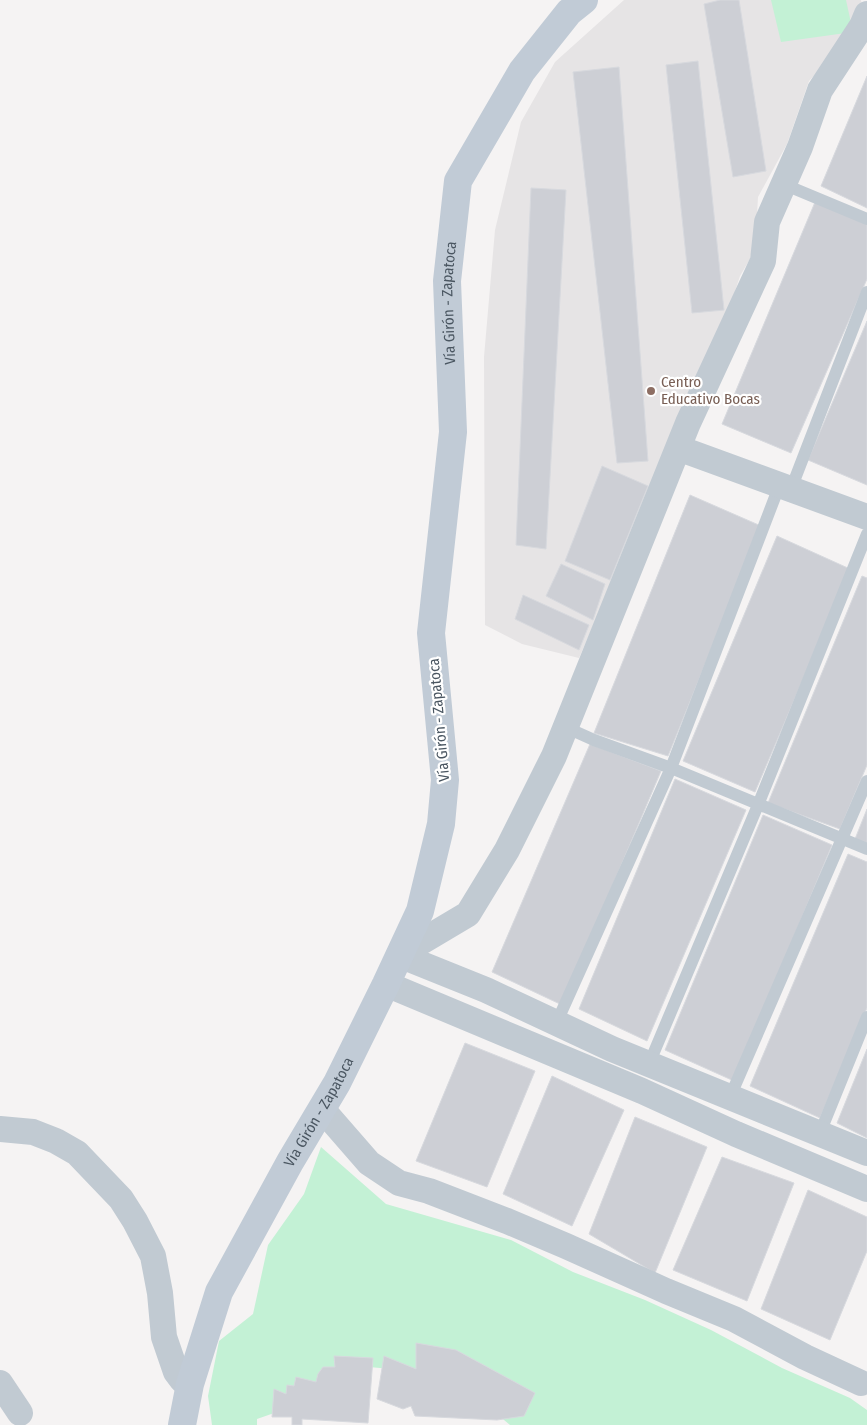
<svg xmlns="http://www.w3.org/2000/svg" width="867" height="1425" viewBox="0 0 867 1425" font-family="'Fira Sans Condensed',sans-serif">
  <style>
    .education { fill: #e6e4e5 }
    .green { fill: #c3f1d5 }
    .building { fill: #cdcfd5; stroke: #d7d9de }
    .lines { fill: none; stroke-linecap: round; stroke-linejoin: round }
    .service { stroke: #c1cad2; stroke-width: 12 }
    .minor { stroke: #c1cad2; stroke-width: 26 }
    .secondary { stroke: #c1cbd6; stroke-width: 28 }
    .education-dot { fill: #8d6e63; stroke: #fff; stroke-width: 2 }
    .labels { text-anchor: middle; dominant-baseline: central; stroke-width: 4.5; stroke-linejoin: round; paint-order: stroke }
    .street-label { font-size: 15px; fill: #4a5661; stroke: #fff }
    .education-label { font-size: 15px; fill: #785e54; stroke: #fff; text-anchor: start }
  </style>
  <rect width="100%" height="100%" fill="#f5f3f3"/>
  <path class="education" d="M624 0H861L862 5 834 55 809 81 787 144 758 197 756 232 750 259 740 276 725 322 579 658 522 644 485 625 484 357 495 230 521 122 555 62Z"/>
  <path class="green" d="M771 0H846L853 32 781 42Z
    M321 1147 386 1204 511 1240 573 1272 645 1300 711 1330 782 1368 850 1398 867 1410V1425H510L461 1384 413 1371 369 1367 363 1382 257 1419V1425H212L208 1396 219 1341 253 1314 268 1245 304 1194Z"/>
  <path class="building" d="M720 0H739L766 171 733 177 704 4Z
    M698 61 724 310 692 313 666 65Z
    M619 67 648 461 617 463 573 72Z
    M867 76V208L821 186Z
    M531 188 566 190 546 549 516 545Z
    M818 195 867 220V279L791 453 722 424Z
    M867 321V485L808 460Z
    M602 466 648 486 610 580 565 561Z
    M690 495 761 526 668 756 594 733Z
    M777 536 850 569 755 792 683 761Z
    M561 564 605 584 593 620 546 596Z
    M862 576 867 578V765L840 829 768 803Z
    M523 595 589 625 579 650 515 619Z
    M590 744 661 771 562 1005 492 972Z
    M675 779 746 810 647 1041 579 1009Z
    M867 809V844L855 839Z
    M763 815 832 845 734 1081 665 1050Z
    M848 854 867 862V1008L820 1118 750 1086Z
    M465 1043 535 1071 487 1187 416 1161Z
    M867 1049V1138L837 1123Z
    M552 1076 624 1110 572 1226 503 1194Z
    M635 1117 707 1147 655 1273 589 1234Z
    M722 1157 794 1183 747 1301 673 1270Z
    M808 1190 867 1217V1251L830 1340 761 1309Z
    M416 1343 456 1350 535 1393 524 1416 497 1420 415 1416 411 1406 403 1409 377 1399 384 1356 416 1369Z
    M334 1356 373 1358 368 1423 302 1419V1425H292V1417H272L274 1389 286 1394 287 1385 294 1386 296 1377 316 1382 318 1374 323 1367H335Z"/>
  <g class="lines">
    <path class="service" d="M783 184 867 219
      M791 489 867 292
      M565 727 594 740 671 768 867 849
      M556 1024 671 768 780 484
      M649 1064 758 805 867 534
      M730 1097 867 781
      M820 1133 867 1017"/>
    <path class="minor" d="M678 448 867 517
      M399 955 468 914 507 850 554 756 688 423 763 261 767 222 800 147 820 90 862 26 867 14
      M399 955 486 990 612 1049 867 1153
      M386 984 642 1091 736 1134 867 1189
      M322 1109 369 1163 399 1183 429 1191 507 1221 566 1246 666 1291 734 1319 805 1357 861 1383
      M0 1129 33 1132 56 1141 77 1153 121 1199 135 1221 153 1256 160 1293 164 1337 176 1372 182 1380 190 1384
      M0 1383 20 1413"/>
    <path class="secondary" id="s1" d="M182 1425 190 1384 219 1292 290 1162 337 1083 386 984 420 911 441 824 445 780 431 633 453 432 447 281 458 181 522 71 569 12 584 0"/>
  </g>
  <circle class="education-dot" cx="651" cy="391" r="5"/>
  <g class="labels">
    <g class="street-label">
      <text stroke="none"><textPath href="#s1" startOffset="1182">Vía Girón - Zapatoca</textPath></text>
      <text transform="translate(439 720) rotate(-95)">Vía Girón - Zapatoca</text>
      <text stroke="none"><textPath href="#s1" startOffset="344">Vía Girón - Zapatoca</textPath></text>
    </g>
    <g class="education-label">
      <text x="661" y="382">Centro<tspan x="661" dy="17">Educativo Bocas</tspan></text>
    </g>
  </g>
</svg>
